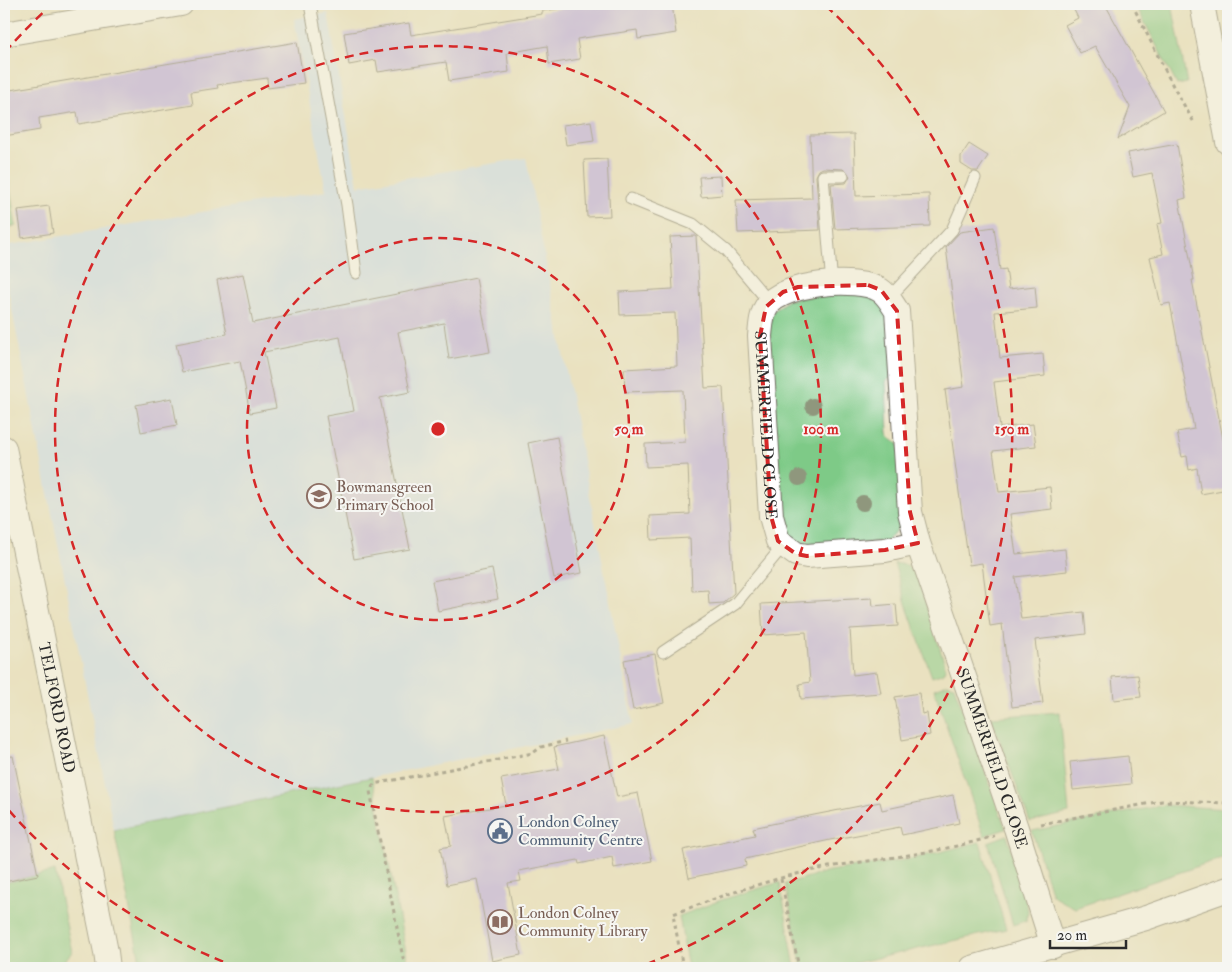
<svg xmlns="http://www.w3.org/2000/svg" width="1232" height="972" viewBox="0 0 1232 972" font-family="'IM FELL Double Pica',serif">
  <style>
    .built { fill: #c8ddf9 }
    .green { fill: #7eca87; stroke: #547a59 }
    .building { fill: #b4a2ea }
    .lines { fill: none; stroke-linecap: round; stroke-linejoin: round }
    .lane-casing { stroke: #6e6b5f; stroke-width: 13 }
    .street-casing { stroke: #6e6b5f; stroke-width: 26 }
    .path { stroke: #6e6b5f; stroke-width: 3; stroke-dasharray: 4 4; stroke-linecap: butt }
    .lane { stroke: #fff; stroke-width: 11 }
    .street { stroke: #fff; stroke-width: 24 }
    .tree { fill: #8f977d }
    .marked { fill: none; stroke: #d62828; stroke-width: 4; stroke-dasharray: 10 6; stroke-linejoin: round }
    .ring { fill: none; stroke: #d62828; stroke-width: 2.5; stroke-dasharray: 9 6 }
    .labels { text-anchor: middle; dominant-baseline: central; stroke-width: 4; stroke-linejoin: round; paint-order: stroke }
    .street-label { font-size: 16px; fill: #2b2b2b; stroke: #f6f6f2 }
    .education-label { font-size: 16px; fill: #785e54; stroke: #f6f6f2; text-anchor: start }
    .service-label { font-size: 16px; fill: #4e5e75; stroke: #f6f6f2; text-anchor: start }
    .centre { fill: #d62828; stroke: #f6f6f2; stroke-width: 2.5 }
    .ring-label { font-size: 15px; text-anchor: middle; font-weight: bold; fill: #d62828; stroke: #f6f6f2; stroke-width: 4; stroke-linejoin: round; paint-order: stroke }
  </style>
  <rect width="100%" height="100%" fill="#f6f6f2"/>
  <filter id="ink" filterUnits="userSpaceOnUse"><feTurbulence type="fractalNoise" baseFrequency=".02" numOctaves="2"/><feDisplacementMap in="SourceGraphic" scale="10" xChannelSelector="R" yChannelSelector="G"/><feConvolveMatrix kernelMatrix="1 2 1 2 8 2 1 2 1" color-interpolation-filters="sRGB"/></filter>
  <filter id="wash" filterUnits="userSpaceOnUse"><feTurbulence type="fractalNoise" baseFrequency=".0096" numOctaves="4" result="noise"/><feDisplacementMap in="SourceGraphic" scale="20" xChannelSelector="R" yChannelSelector="G"/><feGaussianBlur stdDeviation="1.12" result="paint"/><feColorMatrix in="noise" values="0 0 0 0 0 0 0 0 0 0 0 0 0 0 0 0 0 1.4 0 .05"/><feComposite in="paint" operator="in"/></filter>
  <g filter="url(#wash)">
    <rect width="100%" height="100%" fill="#eae1c0"/>
    <path class="built" d="M328 13 358 186 526 158 633 724 114 830 4 269V246L326 191 294 19Z"/>
    <path class="green" d="M1135 4H1172L1187 83 1177 85Z
      M4 152 16 226 4 228Z
      M849 291 874 298 889 313 894 374 886 382 888 436 899 444 902 523 887 541 807 548 791 540 780 525 768 341 772 312 788 300Z
      M894 563 907 565 917 576 946 668 944 673 932 677 908 610Z
      M947 684 954 686 1006 829 984 836 934 689Z
      M1060 712 1069 813 1030 822 991 717Z
      M372 777 409 968H143L141 966 114 830Z
      M1164 805 1228 809V856L1075 908 1052 895 1032 831Z
      M1007 835 1028 910 1027 920 1013 925 988 842Z
      M980 842 1006 929 833 968H802L785 884 829 871 911 859Z
      M55 871 72 952 58 968H4V883Z
      M780 882 795 968H688L679 916 721 900Z"/>
    <g id="blocks">
      <path class="building" d="M592 4H672L676 33 638 39 637 30 577 39 580 59 549 64 547 46 507 53 509 72 449 81 446 62 378 72 376 60 349 65 344 33 409 23 411 35 542 14V11Z
        M1071 4H1105L1164 111 1118 139 1130 107 1095 46 1080 53 1065 25 1078 18Z
        M297 42 304 83 268 88 267 78 217 85 218 88 191 92 193 105 79 124 77 112 39 118 40 130 4 136V91Z
        M591 121 594 141 566 145 563 125Z
        M854 134 856 196 929 194 930 226 835 229 831 184 846 183 850 176 843 169 823 168 819 170 816 176 820 230 738 233 736 200 812 198 810 135Z
        M969 144 988 156 978 171H972L961 164V156Z
        M1177 144 1186 198 1179 200 1194 280H1192L1225 449 1228 448V489L1201 494 1197 468 1189 470 1187 456 1182 457 1177 432 1194 429 1170 303 1161 305 1150 257 1163 254 1157 224 1162 223 1152 173 1133 177 1128 153Z
        M607 159 610 216 587 217 584 160Z
        M721 176 722 195 701 197 699 177Z
        M49 206 53 233 22 238 18 210Z
        M994 227 1000 270 1006 269 1009 289 1035 286 1037 308 995 312 1000 358 1043 354 1045 376 994 382 1000 428 1033 424 1036 446 993 451 999 492 1050 487 1052 509 1010 514 1016 554 1065 549 1067 571 1015 577 1021 619 1084 612 1086 634 1035 640 1043 703 1012 707 1002 624 990 626 982 563 969 565 945 390 964 387 946 247 960 232Z
        M696 236 705 388 723 387 734 593 723 603 709 604 708 590 692 591 690 538 651 540 650 516 690 514 688 465 646 467 645 444 685 442 683 390 625 392 624 369 677 366 675 313 620 315 619 292 673 289 670 237Z
        M243 274 253 323 476 278 490 352 449 359 444 323 398 332 410 392 380 398 410 549 354 559 326 416 354 411 340 337 264 352 276 408 250 413 240 361 182 372 176 344 227 334 217 280Z
        M172 398 177 425 141 432 136 405Z
        M557 437 582 573 554 578 528 443Z
        M492 569 498 599 438 611 432 581Z
        M872 598 873 606 896 604 898 626 850 629 853 675 877 672 881 693 801 699 799 684 810 682 806 632 763 635 761 604Z
        M655 654 664 703 633 710 624 660Z
        M1138 675 1141 697 1114 700 1112 677Z
        M919 693 922 714 927 713 930 735 902 740 895 697Z
        M604 736 617 797 638 793 652 861 614 868 612 857 579 864 578 860 519 871 521 881 508 883 521 955 492 961 477 879 447 885 440 848 451 846 445 816 506 805 501 779 559 769 554 747Z
        M13 756 38 875 4 882V757Z
        M1128 756 1131 784 1073 790 1070 762Z
        M953 795 959 823 902 835 900 827 830 840 745 859 746 866 689 878 683 850 755 835 753 828 809 816 880 802 882 810Z"/>
    </g>
  </g>
  <g filter="url(#ink)">
    <use href="#blocks" fill-opacity="0" stroke="#6e6b5f" stroke-width="1"/>
    <g class="lines">
      <defs>
        <path id="lane" d="M310 4 347 205 356 273
          M631 199 693 224 726 251 770 303
          M832 285 823 176H843
          M889 298 952 230 975 178
          M663 652 735 604 783 546"/>
        <g id="street">
          <path d="M1202 4 1228 142"/>
          <path d="M4 34 181 4"/>
          <path id="s1" d="M4 448 106 952 108 968"/>
          <path id="s2" d="M918 543 910 512 897 311C892 304 888 295 880 290 857 276 782 283 767 306 761 315 761 327 760 336L771 516 778 541 796 554 807 556 885 550 918 543 1016 828 1053 946"/>
          <path d="M972 968 1146 918 1228 889"/>
        </g>
      </defs>
      <use href="#lane" class="lane-casing"/>
      <use href="#street" class="street-casing"/>
      <path class="path" d="M1132 4 1174 88 1195 124
        M1041 824 1162 801 1228 803
        M781 879 799 968
        M405 968 370 791 374 784 533 753 541 747 566 741
        M683 968 673 914C724 895 775 877 829 867 884 858 940 853 994 836"/>
      <use href="#lane" class="lane"/>
      <use href="#street" class="street"/>
    </g>
    <g class="tree">
      <circle cx="813" cy="406" r="8"/>
      <circle cx="799" cy="478" r="8"/>
      <circle cx="863" cy="503" r="8"/>
    </g>
  </g>
  <path d="M0 0H1232V972H0ZM868 285 881 290 897 311 910 512 918 543 885 550 807 556 796 554 778 541 771 516 760 336 766 307 783 292 798 287Z" fill="#eae1c0" fill-opacity=".55" fill-rule="evenodd"/>
  <path class="marked" d="M868 285 881 290 897 311 910 512 918 543 885 550 807 556 796 554 778 541 771 516 760 336 766 307 783 292 798 287Z"/>
  <g class="ring">
    <circle cx="438" cy="429" r="191"/>
    <circle cx="438" cy="429" r="383"/>
    <path d="M237 967A574 574 0 0 1 5 806M5 52A574 574 0 0 1 50 6M826 6A574 574 0 0 1 639 967"/>
  </g>
  <defs>
    <symbol id="school-ring" viewBox="-11 -11 22 22"><circle r="9.5" fill="#f6f6f2" stroke="#8d6e63" stroke-width="1.5"/><path d="M0-5L7-2L0 1L-7-2ZM-4 1L0 2.5L4 1V4Q0 6-4 4Z" fill="#8d6e63"/></symbol>
    <symbol id="civic-ring" viewBox="-11 -11 22 22"><circle r="9.5" fill="#f6f6f2" stroke="#5c6f8a" stroke-width="1.5"/><path d="M-.6-6.5H3V-4.5H.6V-3L4-1V1h2V6H-6V1h2V-1L-.6-3ZM-1.2 2.5V6h2.4V2.5Z" fill="#5c6f8a"/></symbol>
    <symbol id="library-ring" viewBox="-11 -11 22 22"><circle r="9.5" fill="#f6f6f2" stroke="#8d6e63" stroke-width="1.5"/><path d="M-6-4Q-3-5.5-.7-3.5V5Q-3 3-6 4ZM6-4Q3-5.5 .7-3.5V5Q3 3 6 4Z" fill="#8d6e63"/></symbol>
  </defs>
  <g fill-rule="evenodd">
    <use href="#school-ring" x="305" y="482" width="28" height="28"/>
    <use href="#civic-ring" x="486" y="817" width="28" height="28"/>
    <use href="#library-ring" x="486" y="908" width="28" height="28"/>
  </g>
  <g class="labels">
    <g class="street-label">
      <text stroke="none"><textPath href="#s2" startOffset="501">SUMMERFIELD CLOSE</textPath></text>
      <text stroke="none"><textPath href="#s1" startOffset="265">TELFORD ROAD</textPath></text>
      <text stroke="none"><textPath href="#s2" startOffset="991">SUMMERFIELD CLOSE</textPath></text>
    </g>
    <g class="education-label">
      <text x="336" y="487">Bowmansgreen<tspan x="336" dy="18">Primary School</tspan></text>
      <text x="518" y="913">London Colney<tspan x="518" dy="18">Community Library</tspan></text>
    </g>
    <g class="service-label">
      <text x="518" y="822">London Colney<tspan x="518" dy="18">Community Centre</tspan></text>
    </g>
  </g>
  <circle cx="438" cy="429" r="8" class="centre"/>
  <g class="ring-label">
    <text x="629" y="434">50 m</text>
    <text x="821" y="434">100 m</text>
    <text x="1012" y="434">150 m</text>
  </g>
  <rect width="1232" height="972" fill="none" stroke="#f6f6f2" stroke-width="20"/>
  <path d="M1050 940v8h76v-8" fill="none" stroke="#2b2b2b" stroke-width="2.5"/>
  <text x="1057" y="940" font-size="15" fill="#2b2b2b" stroke="#f6f6f2" stroke-width="4" paint-order="stroke">20 m</text>
</svg>
